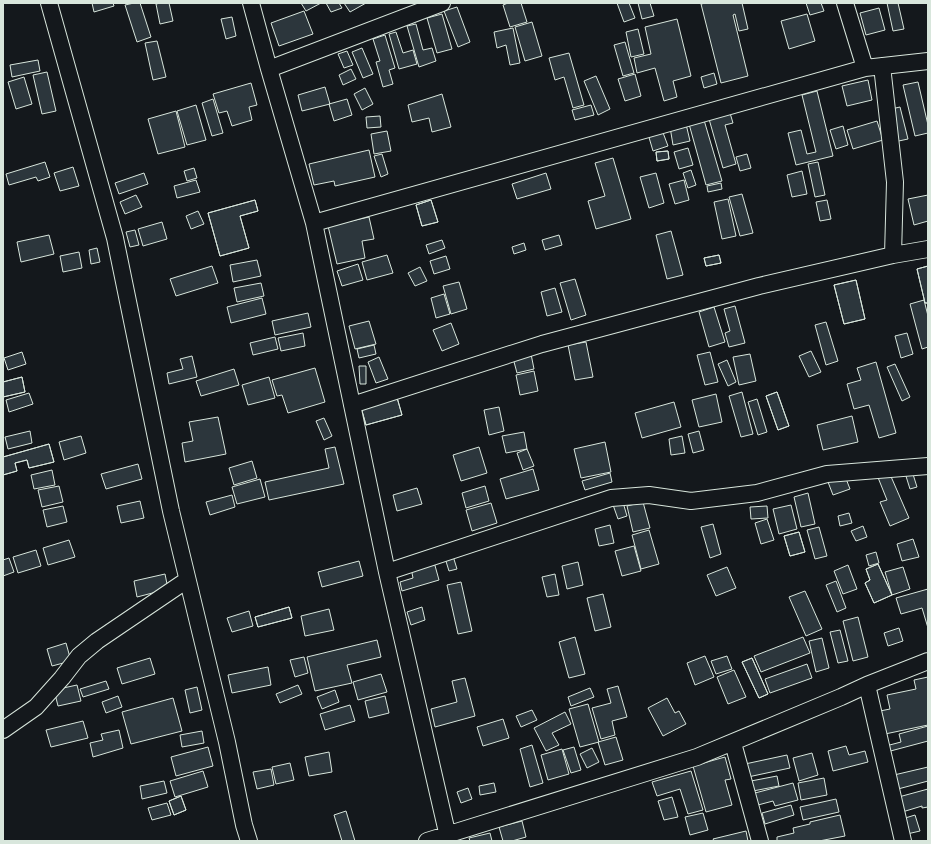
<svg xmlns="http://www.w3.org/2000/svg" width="931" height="844" viewBox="0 0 931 844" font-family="Roboto,sans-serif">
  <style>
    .building { fill: #2c363c; stroke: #d8e6dc }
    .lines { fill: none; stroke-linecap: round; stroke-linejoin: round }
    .minor-casing { stroke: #d8e6dc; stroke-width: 18 }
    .minor { stroke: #14181c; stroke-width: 16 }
  </style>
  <rect width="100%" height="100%" fill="#14181c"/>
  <path class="building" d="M92 3H113L114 6 94 12Z
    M134 3H140L151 37 137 42 125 5Z
    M161 3H169L173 21 160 24 156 4Z
    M301 3H321L306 11Z
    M326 3H339L342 8 331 12Z
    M344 3H366L350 12Z
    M508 3H521L527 22 510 27 503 5Z
    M617 3H629L635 18 624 22Z
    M638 3H650L654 16 642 19Z
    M706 3H742L748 29 739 31 735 14 733 15 748 76 721 83 701 4Z
    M806 3H821L824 11 810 15Z
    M887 3H898L904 29 893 31Z
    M457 7 470 42 458 47 444 11Z
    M879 8 885 30 866 35 860 13Z
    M304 11 313 34 279 46 271 23Z
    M442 14 452 49 437 53 427 18Z
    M807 14 815 41 789 49 781 21Z
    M232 17 236 36 226 39 221 19Z
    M677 19 691 76 673 81 677 97 664 101 655 68 637 73 634 58 651 54 645 27Z
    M532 22 542 56 525 61 515 27Z
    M416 24 423 50 432 48 436 61 419 67 407 26Z
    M513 28 520 63 510 65 506 45 497 48 494 32Z
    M638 29 644 54 631 57 626 32Z
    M396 32 403 53 413 50 417 64 399 69 389 34Z
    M385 35 395 68 389 70 393 84 383 87 376 62 380 61 373 39Z
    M157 41 166 77 153 80 145 43Z
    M625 42 634 73 623 76 614 45Z
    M362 48 373 74 363 78 352 52Z
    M347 51 353 65 344 68 338 54Z
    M569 53 584 105 573 108 564 77 555 80 549 58Z
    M38 60 40 71 12 77 10 65Z
    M351 69 356 79 343 85 339 75Z
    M47 72 56 111 42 114 33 75Z
    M714 73 717 84 704 88 701 77Z
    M635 74 641 96 625 101 618 79Z
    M596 76 610 109 598 115 584 81Z
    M24 77 32 104 16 109 8 82Z
    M868 80 872 100 847 106 842 86Z
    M918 82 928 125V133L915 136 903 85Z
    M251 83 257 105 249 107 252 120 232 126 227 111 219 113 213 94Z
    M325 87 330 104 302 111 298 95Z
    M365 88 373 104 362 110 354 94Z
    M817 91 833 156 796 165 788 133 801 130 807 154 816 152 802 95Z
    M442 94 451 127 432 132 429 118 412 122 408 105Z
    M213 99 223 133 212 136 202 103Z
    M347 99 352 115 334 121 329 104Z
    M196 105 206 140 187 145 177 111Z
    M591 105 594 115 575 120 572 110Z
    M900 107 908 139 894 142 887 110Z
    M176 111 185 147 158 154 148 119Z
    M730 113 733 123 725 125 736 164 723 168 709 119Z
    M380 116 381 127 367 128 366 117Z
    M704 120 722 181 706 185 689 124Z
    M877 121 883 140 853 149 847 130Z
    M686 124 690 141 673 145 670 127Z
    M843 126 848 145 836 149 830 130Z
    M662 130 668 146 653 151 648 134Z
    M387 131 391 151 374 154 371 134Z
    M688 148 693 165 679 169 674 152Z
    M369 150 375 177 335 186 334 181 314 185 309 164Z
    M668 151 669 159 657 161 656 152Z
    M668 151 669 159 657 161 656 152Z
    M382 154 388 174 381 177 374 156Z
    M747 154 751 168 740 171 736 157Z
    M613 158 631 219 596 229 588 201 605 196 595 163Z
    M45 162 50 177 38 181 36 177 9 185 6 174Z
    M818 162 825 195 815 197 808 164Z
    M73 167 79 186 60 191 54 173Z
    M194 168 197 178 187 181 184 171Z
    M691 170 696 185 688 188 683 173Z
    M802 171 807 194 792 197 787 175Z
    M144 173 148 184 119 194 115 183Z
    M546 173 551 189 517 199 512 184Z
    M656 173 664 203 649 208 640 177Z
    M196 180 200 192 177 198 174 186Z
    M684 180 689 200 675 204 669 184Z
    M721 183 722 189 708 192 707 186Z
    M742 194 753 233 740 236 729 197Z
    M136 195 142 207 125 214 120 202Z
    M928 195V221L914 225 908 199Z
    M728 199 736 236 722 239 714 202Z
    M255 200 258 211 240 216 249 248 220 256 208 213Z
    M255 200 258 211 240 216 249 248 220 256 208 213Z
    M431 200 438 222 422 226 416 205Z
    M431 200 438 222 422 226 416 205Z
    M827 200 831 219 820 221 816 202Z
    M198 211 204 224 191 229 186 216Z
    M369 217 374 239 362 241 365 258 337 264 328 226Z
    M162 222 167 239 143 246 138 229Z
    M135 230 139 245 130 247 126 232Z
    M671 231 683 275 667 279 656 235Z
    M49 235 54 254 21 262 17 242Z
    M559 235 562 245 545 250 542 240Z
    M442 240 445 248 429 254 426 245Z
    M524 243 526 250 514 254 512 247Z
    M97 248 100 262 91 264 89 250Z
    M79 252 82 268 63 272 60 256Z
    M387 255 393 273 367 280 362 262Z
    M719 255 721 263 706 266 704 258Z
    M719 255 721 263 706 266 704 258Z
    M446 256 450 269 434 274 430 261Z
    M257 260 261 276 233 282 230 265Z
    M358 264 363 280 342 286 337 271Z
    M212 266 218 283 176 296 170 279Z
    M928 266V303H925L917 269Z
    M928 266V303H925L917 269Z
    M420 267 427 281 415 286 408 273Z
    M575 279 586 315 571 320 560 283Z
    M856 280 865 319 844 324 834 285Z
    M856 280 865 319 844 324 834 285Z
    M459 282 467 309 451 314 443 286Z
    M261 283 264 296 237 302 234 288Z
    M555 288 562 312 547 316 541 292Z
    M444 294 450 314 436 318 431 298Z
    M262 298 266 314 231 323 227 307Z
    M924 300 928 316V347L922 349 910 304Z
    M735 306 745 343 729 347 725 333 730 331 724 309Z
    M714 307 725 342 709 347 699 312Z
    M308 313 311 327 275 335 272 321Z
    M369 321 376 344 355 349 349 326Z
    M826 322 838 361 826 365 815 325Z
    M451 323 459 344 442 351 433 330Z
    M303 333 305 346 281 351 278 338Z
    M907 333 913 354 901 358 895 336Z
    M275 337 278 349 253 355 250 343Z
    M586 342 593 377 575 380 568 345Z
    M374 345 376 354 359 358 357 349Z
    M811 351 821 372 809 377 799 356Z
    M22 352 26 364 8 370 4 358Z
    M710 352 718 382 705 385 697 355Z
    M531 354 534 369 517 373 513 358Z
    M750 354 756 381 739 385 733 357Z
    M192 356 197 377 169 384 167 373 183 369 180 359Z
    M379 357 388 379 376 383 368 362Z
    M727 360 736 382 728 386 718 364Z
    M876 362 896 433 879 438 869 405 854 409 847 384 861 380 857 368Z
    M895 364 910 397 902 401 887 367Z
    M359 366H366V384H360Z
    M315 368 325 402 288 413 282 395 277 396 272 380Z
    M234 369 239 385 201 396 196 381Z
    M534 371 538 391 520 395 516 375Z
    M22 377 25 392 3 397V382Z
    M22 377 25 392 3 397V382Z
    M269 377 275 398 248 405 242 385Z
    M742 392 753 434 741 437 729 396Z
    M777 392 789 426 778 430 766 396Z
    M777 392 789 426 778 430 766 396Z
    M29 393 33 404 9 412 6 400Z
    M396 394 402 415 366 425 360 404Z
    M396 394 402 415 366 425 360 404Z
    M716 394 722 422 699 427 692 400Z
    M757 399 767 432 758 435 748 402Z
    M674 402 681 427 642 438 635 413Z
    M499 407 504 431 489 435 484 410Z
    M852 416 858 442 823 450 817 425Z
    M218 417 226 454 185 462 182 443 193 441 189 422Z
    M324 418 332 436 324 440 316 421Z
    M30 431 32 443 8 449 5 437Z
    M699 431 704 450 693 453 688 434Z
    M524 432 527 449 506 453 502 436Z
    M81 436 86 453 64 460 59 442Z
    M682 436 685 453 671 455 669 439Z
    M605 442 611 472 581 478 574 449Z
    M49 444 54 462 29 468 27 460 15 463 17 471 3 475V457Z
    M49 444 54 462 29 468 27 460 15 463 17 471 3 475V457Z
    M335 447 344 484 269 500 265 482 329 468 325 449Z
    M479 447 487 473 461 481 453 455Z
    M527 449 534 466 523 470 517 453Z
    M252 461 257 478 234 485 229 468Z
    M138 464 142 479 106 489 101 474Z
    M886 465 909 518 890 526 880 502 887 500 875 470Z
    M533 469 539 490 506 499 500 479Z
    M52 470 55 485 34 489 31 475Z
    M912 471 917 487 910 489 905 473Z
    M610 473 612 482 585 490 582 481Z
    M845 476 850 489 833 495 828 482Z
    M260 479 265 497 237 504 232 487Z
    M59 486 63 502 42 507 38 490Z
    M485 486 489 501 466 508 462 493Z
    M417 488 422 504 397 511 393 495Z
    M808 493 815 524 801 527 794 497Z
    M232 495 235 507 210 515 206 502Z
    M622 499 627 516 618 519 612 502Z
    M140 501 144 518 121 523 117 506Z
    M643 502 650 528 633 532 627 506Z
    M491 503 497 523 472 531 466 510Z
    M791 505 797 529 779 534 773 509Z
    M63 506 67 522 47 527 43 510Z
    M767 506 768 518 751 519 750 507Z
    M849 513 852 523 840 526 838 516Z
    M767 519 774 540 761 544 755 523Z
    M713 524 721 554 710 558 701 527Z
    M610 525 614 543 599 546 595 529Z
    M863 526 867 537 856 541 851 531Z
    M819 527 827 556 815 559 807 530Z
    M649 530 659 564 641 569 632 535Z
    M799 532 805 552 790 556 784 536Z
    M799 532 805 552 790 556 784 536Z
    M913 539 919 557 902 561 897 544Z
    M69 540 75 557 48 565 43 548Z
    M634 546 641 571 622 576 615 551Z
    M36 550 41 566 18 573 13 557Z
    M876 552 879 563 869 566 866 555Z
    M453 556 457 569 449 571 445 558Z
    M9 558 14 572 3 576V560Z
    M359 561 363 576 322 587 318 572Z
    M434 562 439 580 402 591 400 582 413 578 411 568Z
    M578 562 583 585 567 589 562 566Z
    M878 564 892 595 874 603 865 583 870 580 866 569Z
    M878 564 892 595 874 603 865 583 870 580 866 569Z
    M848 565 857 589 843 594 834 571Z
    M727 567 736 588 716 596 707 575Z
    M903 567 910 589 892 595 885 572Z
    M165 574 168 589 137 597 134 581Z
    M555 574 559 595 547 597 542 577Z
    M836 581 846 608 837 612 826 585Z
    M461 582 472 631 458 634 447 585Z
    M928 589V628L922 608 901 614 896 598Z
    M805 591 822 629 806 636 789 597Z
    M603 594 611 627 595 631 587 598Z
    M289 607 292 618 258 627 255 617Z
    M289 607 292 618 258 627 255 617Z
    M422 607 425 620 411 625 407 612Z
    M329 609 334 630 305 636 301 616Z
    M249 611 253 626 232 632 227 618Z
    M858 617 868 657 853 661 843 621Z
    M899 628 903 641 888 646 884 633Z
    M840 630 848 661 838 663 830 632Z
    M575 637 585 674 569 678 559 642Z
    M803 637 810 653 761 672 754 656Z
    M822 638 829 668 816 672 809 641Z
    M377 640 381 657 347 665 352 683 315 691 307 657Z
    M66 643 71 661 52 666 47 649Z
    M705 656 714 677 695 685 687 663Z
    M727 656 732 669 716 674 711 661Z
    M304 657 308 673 295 677 290 660Z
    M150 658 155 674 122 684 117 668Z
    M752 658 768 694 759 698 742 662Z
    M752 658 768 694 759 698 742 662Z
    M807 664 812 678 770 693 765 679Z
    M268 667 271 685 232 693 228 675Z
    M734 670 746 697 728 704 717 677Z
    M381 674 387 692 358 700 353 682Z
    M928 677V725L885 734 880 711 890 709 887 695 916 689 914 680Z
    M465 678 475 716 435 727 431 709 457 702 452 681Z
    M106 681 109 689 83 697 80 689Z
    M77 685 81 701 58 706 54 690Z
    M298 685 302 694 280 703 276 694Z
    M618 686 627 717 612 721 615 735 601 739 592 708 611 703 607 689Z
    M197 687 202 710 190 713 185 690Z
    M590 688 594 697 571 706 568 697Z
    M335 690 339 702 322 709 317 697Z
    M118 696 122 707 106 713 102 702Z
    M385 696 389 713 369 718 365 701Z
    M173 698 182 731 131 744 122 712Z
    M667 698 675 713 679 711 686 724 663 736 648 708Z
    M588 704 599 742 580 747 569 709Z
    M350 705 355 721 325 730 320 714Z
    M532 710 537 720 521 727 516 716Z
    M565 712 571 724 552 733 559 745 546 751 534 728Z
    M503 719 509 738 483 746 477 727Z
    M83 721 88 738 51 747 46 730Z
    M928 726V741L883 753 882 747 901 742 899 734Z
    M119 730 123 748 93 757 90 743 103 740 101 734Z
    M202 731 204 743 182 747 180 735Z
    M616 737 623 760 605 765 598 742Z
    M532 745 543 783 530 787 520 749Z
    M846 746 849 755 865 751 868 762 833 771 828 751Z
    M208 747 213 766 176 776 171 757Z
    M574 747 581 770 571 773 563 750Z
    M592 748 599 762 587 768 580 754Z
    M562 749 569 774 548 780 541 755Z
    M329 752 332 772 309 776 305 757Z
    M812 753 818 775 799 781 793 758Z
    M787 755 790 768 748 777 745 764Z
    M725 757 731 779 725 780 732 805 706 812 693 766Z
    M290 763 294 780 276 784 272 767Z
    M928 767V781L898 789 894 775Z
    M271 769 274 785 257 789 253 772Z
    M203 771 208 787 175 797 170 781Z
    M691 771 703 810 688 814 680 789 657 796 652 782Z
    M777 776 779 786 753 791 751 781Z
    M824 778 827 795 801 800 798 783Z
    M164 781 167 793 142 799 140 786Z
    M494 783 496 792 480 795 479 786Z
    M793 783 798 800 775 806 773 801 758 805 755 793Z
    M468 788 472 799 461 803 457 792Z
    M928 789V807L922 808V806L899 813 895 798Z
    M181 796 186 810 174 815 169 801Z
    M181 796 186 810 174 815 169 801Z
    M672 797 678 817 664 820 658 801Z
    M836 799 839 812 803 820 800 807Z
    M167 803 171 815 152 820 148 808Z
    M791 805 794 815 765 824 762 813Z
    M346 811 355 841H342L334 815Z
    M703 813 708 830 690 835 685 817Z
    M840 815 845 836 819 841H777V837L794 833 793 828 810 824V822Z
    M915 815 920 831 907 834 902 819Z
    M522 821 526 837 512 841H503L499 827Z
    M746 831 748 841H714L713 839Z
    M490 833 492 841H470L469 838Z"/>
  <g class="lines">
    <defs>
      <path id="minor" d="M49 3 115 238 171 511 227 742 244 825 249 841
        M251 3 269 69 314 223 387 572 449 841
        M845 3 865 68
        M882 66 895 182 893 255
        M269 69 442 3
        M314 223 865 68 928 61
        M352 405 542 344 759 286 893 255 928 249
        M387 572 611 498 649 495 691 501 757 493 827 474 928 466
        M867 685 903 841
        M3 730 36 707 62 678 79 656 97 641 187 580
        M733 743 760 841
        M427 841 697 757 841 697 867 685 928 661"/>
    </defs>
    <use href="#minor" class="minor-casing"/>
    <use href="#minor" class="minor"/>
  </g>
  <rect width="931" height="844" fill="none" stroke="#d8e6dc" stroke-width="8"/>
</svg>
